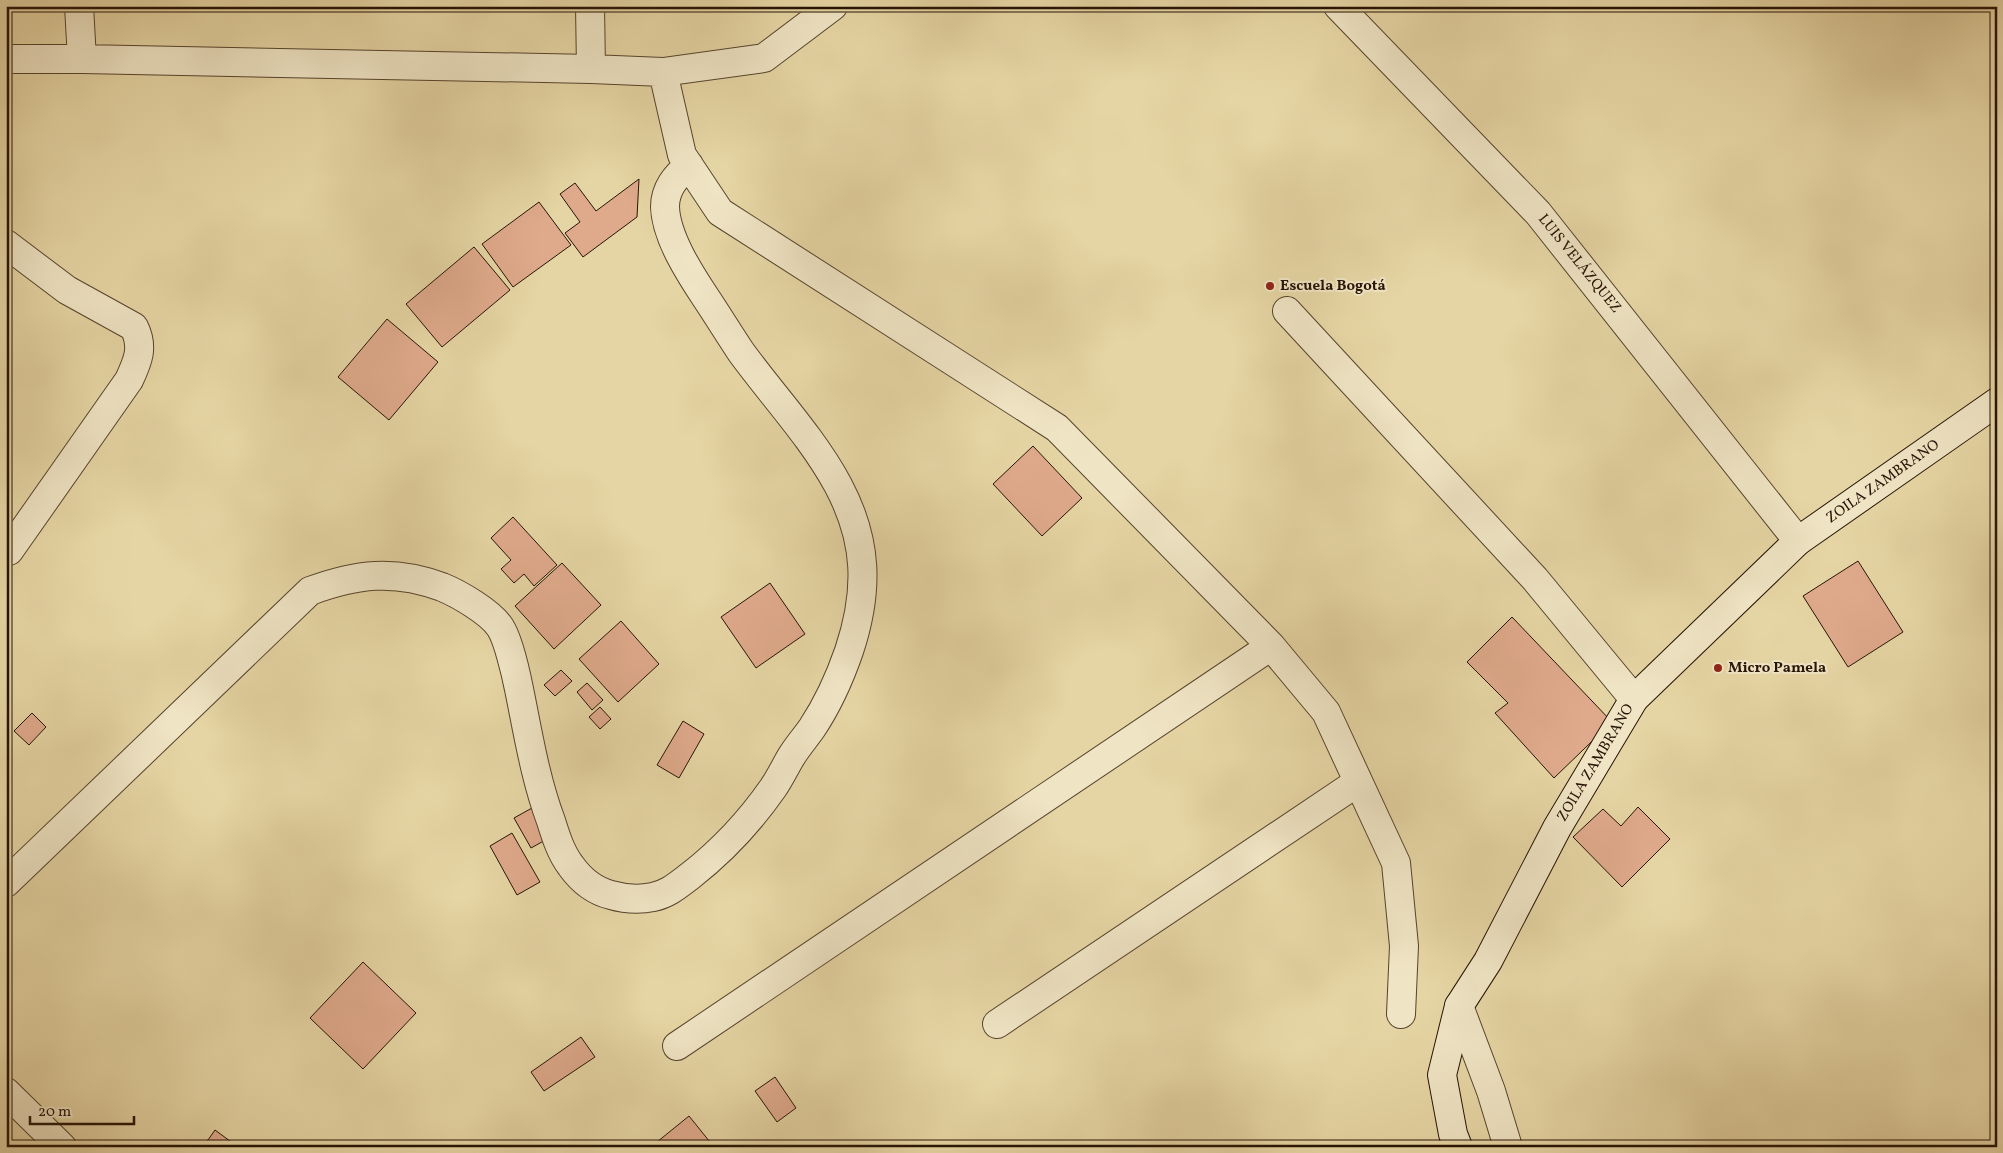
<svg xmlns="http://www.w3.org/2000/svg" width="2003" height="1153" viewBox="0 0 2003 1153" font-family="Vollkorn,serif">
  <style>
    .building { fill: #dfaa8c; stroke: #261405 }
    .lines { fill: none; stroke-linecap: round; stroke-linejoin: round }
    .street-casing { stroke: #56442d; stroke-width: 30 }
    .secondary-casing { stroke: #261405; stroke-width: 30 }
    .street { stroke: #efe4c4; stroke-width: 28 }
    .secondary { stroke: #efe4c4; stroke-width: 28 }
    .poi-dot { fill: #8f2418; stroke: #efe4c4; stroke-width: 2 }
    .labels { text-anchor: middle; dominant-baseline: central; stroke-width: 4; stroke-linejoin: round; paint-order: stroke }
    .street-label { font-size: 15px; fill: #261405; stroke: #efe4c4 }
    .poi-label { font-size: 15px; font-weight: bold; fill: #261405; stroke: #efe4c4; text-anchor: start }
  </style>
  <rect width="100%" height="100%" fill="#e6d5a4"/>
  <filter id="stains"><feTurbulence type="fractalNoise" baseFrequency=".004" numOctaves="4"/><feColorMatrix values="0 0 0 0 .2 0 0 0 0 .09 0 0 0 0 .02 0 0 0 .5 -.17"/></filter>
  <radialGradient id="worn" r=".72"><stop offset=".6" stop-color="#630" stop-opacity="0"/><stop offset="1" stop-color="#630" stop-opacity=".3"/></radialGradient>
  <path class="building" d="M639 179 637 217 583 257 565 233 580 222 560 194 575 183 596 211Z
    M539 202 571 245 513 287 482 244Z
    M474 247 510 290 442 347 406 304Z
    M387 319 438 362 389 420 338 377Z
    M1033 446 1082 498 1042 536 993 484Z
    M513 517 557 565 534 586 524 574 514 583 501 569 511 560 491 538Z
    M1858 561 1903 632 1848 667 1803 596Z
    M562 563 601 605 554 649 515 606Z
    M770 583 805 634 756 668 721 617Z
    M1512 617 1612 722 1554 778 1495 713 1508 703 1467 662Z
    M621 621 659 664 618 702 579 659Z
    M561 670 572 681 555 696 544 685Z
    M587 683 603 700 592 710 577 692Z
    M600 707 611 719 600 729 589 717Z
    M32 713 46 727 29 745 14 731Z
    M683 721 704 734 679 778 657 765Z
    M1638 807 1670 839 1622 887 1573 837 1603 809 1621 826Z
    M532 808 549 838 531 848 514 818Z
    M512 833 540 882 517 895 490 846Z
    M363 962 416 1013 363 1069 310 1018Z
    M581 1037 595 1057 544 1091 531 1072Z
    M775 1077 796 1108 777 1122 755 1091Z
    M689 1116 714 1147H661L657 1142Z
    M215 1130 238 1147H203Z"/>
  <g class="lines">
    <defs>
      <path id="street" d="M79 6 82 59
        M590 6 591 69
        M1338 6 1538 213 1798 541
        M6 59H82L591 69 663 72 764 58 833 6
        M663 72 682 155 720 212 1057 428 1271 646 1326 712 1396 863 1404 946 1401 1014
        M6 244 67 290 134 327C144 347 138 361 129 380L9 551
        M1287 311 1535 579 1634 699
        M6 883 310 591C356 574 394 569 442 587 459 594 490 612 500 627 508 639 516 674 519 689 528 733 535 778 551 821 556 837 561 853 571 866 581 880 595 891 611 895 625 899 639 900 653 897 668 894 678 885 690 876 722 851 750 821 773 788 780 778 785 767 791 757 797 747 805 738 812 728 828 704 840 677 849 651 869 591 868 541 838 485 812 437 773 396 741 352 729 334 718 316 706 298 690 274 666 237 665 207 665 189 675 177 689 165
        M1459 1006 1491 1091 1508 1147
        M997 1024 1358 782
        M677 1046 1271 646
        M6 1092 62 1147"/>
      <path id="secondary" d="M1458 1147 1453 1134 1442 1075 1459 1006 1488 961 1557 828 1634 699 1798 541 1997 402"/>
    </defs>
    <use href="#street" class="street-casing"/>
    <use href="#secondary" class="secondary-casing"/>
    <use href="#street" class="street"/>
    <use href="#secondary" class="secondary"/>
  </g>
  <g class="poi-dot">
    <circle cx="1270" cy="286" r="5"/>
    <circle cx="1718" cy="668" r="5"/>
  </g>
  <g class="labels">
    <g class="street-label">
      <text transform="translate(1579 264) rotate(51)">LUIS VELÁZQUEZ</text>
      <text transform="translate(1883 482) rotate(-35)">ZOILA ZAMBRANO</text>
      <text transform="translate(1596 763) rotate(-59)">ZOILA ZAMBRANO</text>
    </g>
    <g class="poi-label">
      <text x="1280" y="286">Escuela Bogotá</text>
      <text x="1728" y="668">Micro Pamela</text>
    </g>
  </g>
  <rect width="2003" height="1153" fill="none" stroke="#e6d5a4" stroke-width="25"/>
  <rect x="8" y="8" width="1988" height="1138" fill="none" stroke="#261405" stroke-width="2.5"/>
  <rect x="12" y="12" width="1978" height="1128" fill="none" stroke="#261405"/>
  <path d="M30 1116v8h104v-8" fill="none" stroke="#261405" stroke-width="2.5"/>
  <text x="38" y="1116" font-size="15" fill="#261405" stroke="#efe4c4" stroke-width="4" paint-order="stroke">20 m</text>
  <rect width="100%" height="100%" filter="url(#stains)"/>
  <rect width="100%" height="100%" fill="url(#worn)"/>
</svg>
